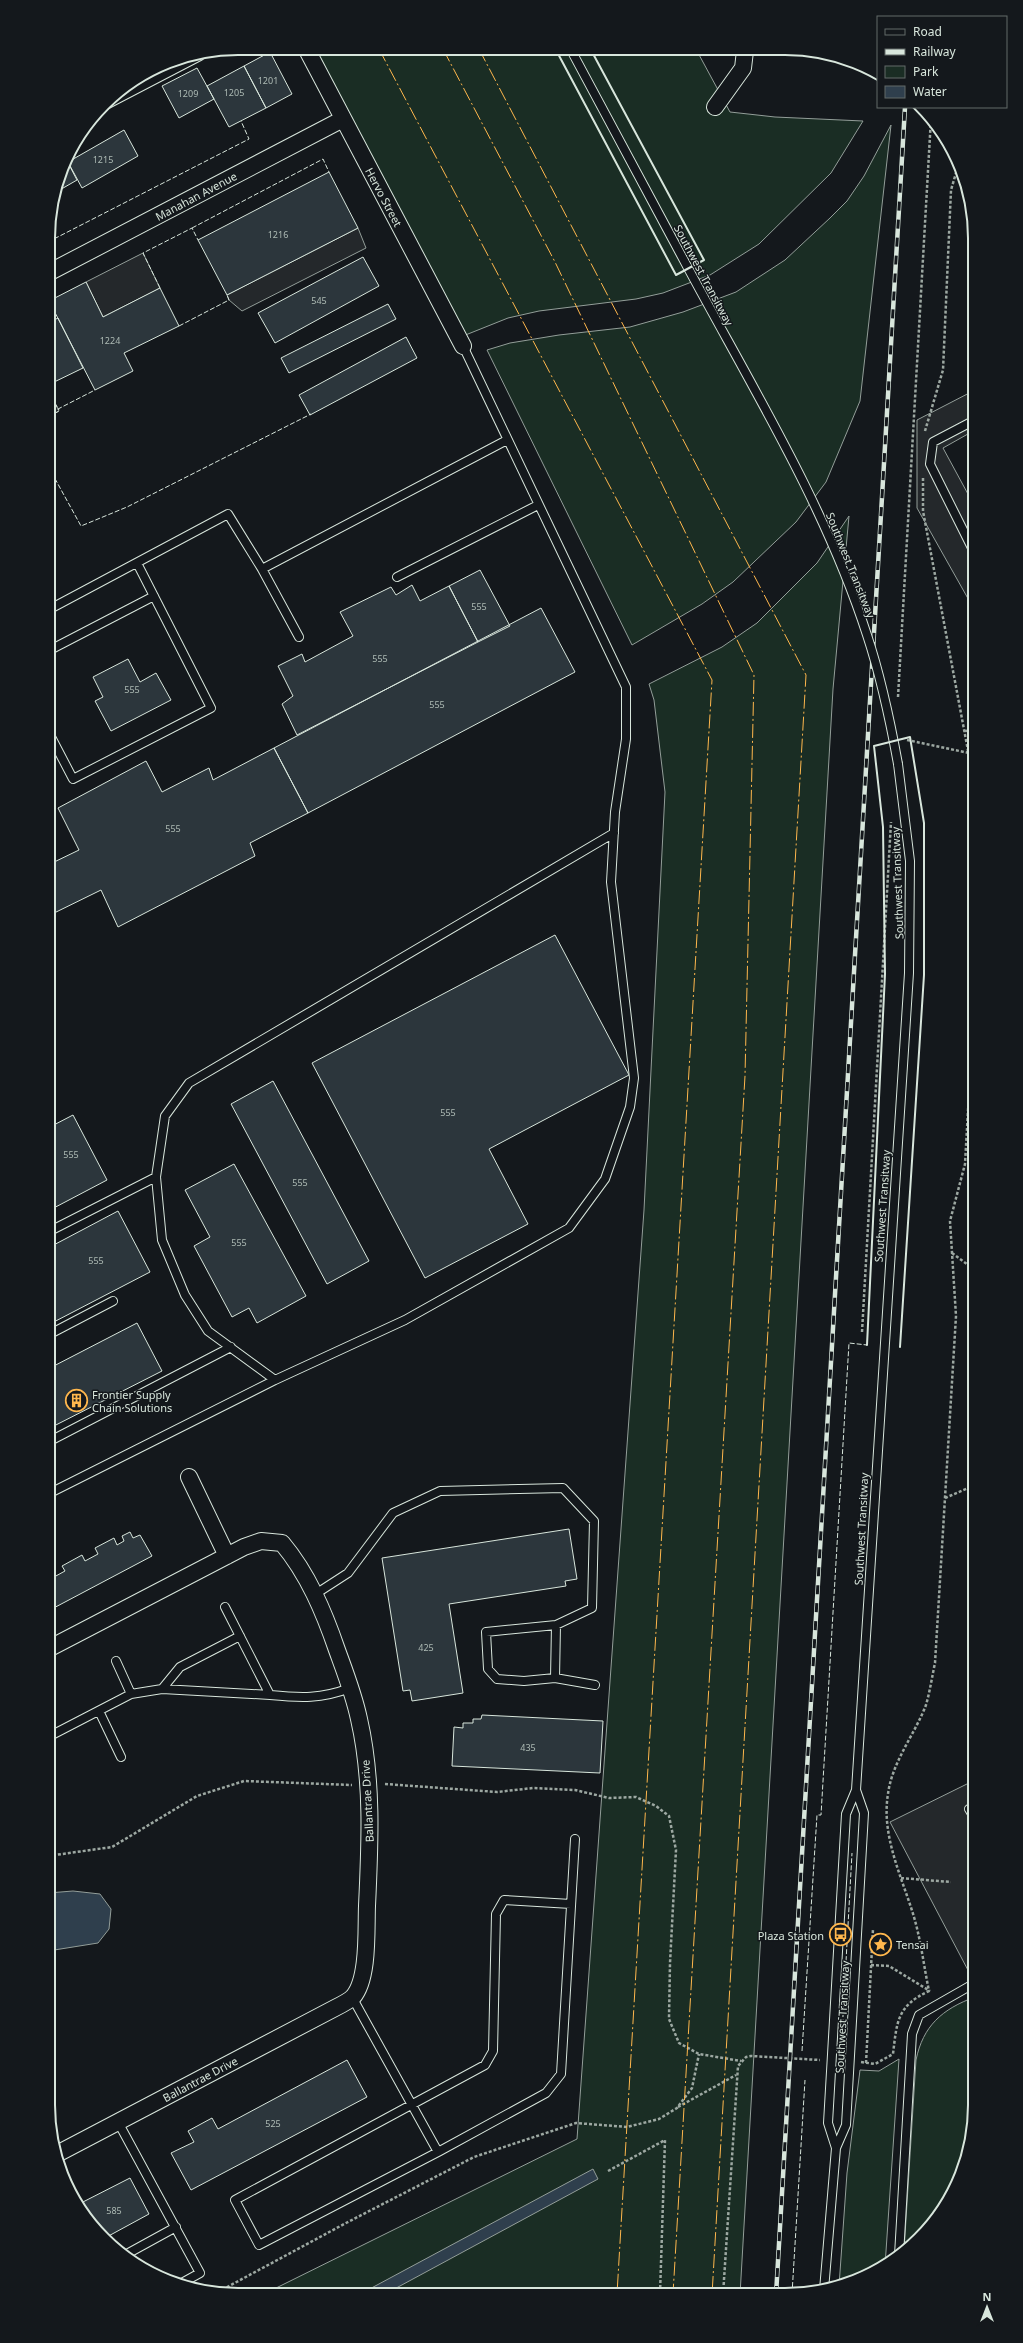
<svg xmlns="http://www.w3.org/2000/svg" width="1023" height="2343" viewBox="0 0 1023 2343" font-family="'Noto Sans',sans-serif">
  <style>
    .green { fill: #1a2d24; stroke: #939e99 }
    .parking { fill: #24282b; stroke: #939e99 }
    .water { fill: #2f3f4d; stroke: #939e99 }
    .building { fill: #2c363c; stroke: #d8e6dc }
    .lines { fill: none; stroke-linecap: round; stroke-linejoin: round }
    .lane-casing { stroke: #d8e6dc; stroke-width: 10 }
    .street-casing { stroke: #d8e6dc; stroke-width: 18 }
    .path { stroke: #9da8a2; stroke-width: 2.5; stroke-dasharray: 3 2; stroke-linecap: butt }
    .lane { stroke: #14181c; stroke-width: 8 }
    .street { stroke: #14181c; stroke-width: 16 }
    .rail-casing { stroke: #d8e6dc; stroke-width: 4.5 }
    .rail { stroke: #14181c; stroke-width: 3; stroke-dasharray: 9; stroke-linecap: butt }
    .lane-bridge-casing { stroke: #d8e6dc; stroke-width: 10; stroke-linecap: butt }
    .lane-bridge { stroke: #14181c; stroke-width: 8 }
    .fence { stroke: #d8e6dc; stroke-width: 1; stroke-dasharray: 5 2; stroke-linecap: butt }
    .wall { stroke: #d8e6dc; stroke-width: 2 }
    .power { stroke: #ffb74d; stroke-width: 1; stroke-dasharray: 14 3 2 3; stroke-linecap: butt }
    .labels { text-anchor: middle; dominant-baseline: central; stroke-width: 3; stroke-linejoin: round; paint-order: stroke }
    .number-label { font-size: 9px; fill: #adbab4 }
    .street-label { font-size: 11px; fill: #d8e6dc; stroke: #14181c }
    .poi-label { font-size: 11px; fill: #d8e6dc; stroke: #14181c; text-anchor: start }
    .rim { fill: none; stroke: #d8e6dc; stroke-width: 2 }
  </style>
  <rect width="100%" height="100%" fill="#14181c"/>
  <path class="green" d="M306 48 697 51 730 112 775 117 863 121 831 173 759 244 710 275 663 293 636 299 539 311 508 318 458 338Z
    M891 125 860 401 826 482 796 522 733 582 702 604 632 645 487 350 510 343 559 335 630 327 683 312 736 292 785 260 830 218 847 201 864 176Z
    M849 516 833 689 740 2295 268 2292 577 2139 644 1210 665 792 654 700 649 684 722 647 757 623 817 563Z
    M975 1997V2118L961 2178 936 2221 904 2251 916 2060C923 2026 942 2009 975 1997Z
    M899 2059 885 2266 839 2286 847 2173 860 2070 879 2071Z"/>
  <path class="parking" d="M154 70 158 78 104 106 112 95Z
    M358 228 366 248 242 311 229 300 227 295Z
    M143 253 160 288 103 317 86 282Z
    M975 390V430L943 448 975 507V611L917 508V420Z
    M48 391 59 411 48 417Z
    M975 1780V1972L970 1974 890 1822Z"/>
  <path class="water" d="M73 1891 100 1894 111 1909 109 1929 98 1943 48 1951V1893Z
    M593 2169 598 2179 387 2293 364 2292Z"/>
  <path class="building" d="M270 52 292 94 266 108 244 66Z
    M244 66 266 108 229 127 207 86Z
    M197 68 214 99 179 118 162 86Z
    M124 130 138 156 82 188 68 162Z
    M66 159 77 180 58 191Z
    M329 172 358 228 227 295 198 240Z
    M363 257 379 286 275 343 258 313Z
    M86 282 103 317 160 288 179 326 124 353 133 371 95 390 49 301Z
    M388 304 396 319 289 373 281 358Z
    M58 318 83 368 48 385V323Z
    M406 337 417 358 310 415 299 395Z
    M480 570 510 626 478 642 449 586Z
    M412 585 420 601 449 586 478 642 297 735 282 704 293 696 278 666 302 654 305 662 353 636 340 612 391 587 396 595Z
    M541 608 575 672 308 813 274 748Z
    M128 659 140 682 156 673 171 700 111 731 95 701 103 697 93 677Z
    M274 748 308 813 250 843 255 856 118 927 101 890 48 916V865L79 850 58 808 146 761 162 792 209 768 213 780Z
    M555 935 629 1075 489 1149 528 1224 425 1278 312 1063Z
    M273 1081 369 1261 327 1284 231 1104Z
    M73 1115 107 1180 48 1211V1128Z
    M234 1164 306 1296 257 1323 249 1308 232 1317 194 1246 210 1237 185 1190Z
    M118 1211 150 1272 48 1325V1248Z
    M137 1323 162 1371 48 1429V1369Z
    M569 1529 577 1579 565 1581 566 1586 449 1604 463 1693 412 1701 410 1690 403 1691 382 1558Z
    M130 1532 133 1538 140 1535 152 1556 48 1611V1573L51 1572 54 1577 65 1571 62 1566 82 1555 85 1561 98 1554 95 1548 114 1538 117 1545 124 1541 122 1536Z
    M482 1715 603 1721 600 1773 452 1766 454 1727 463 1728V1723H473V1719H481Z
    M347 2060 367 2097 191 2190 171 2153 194 2142 188 2131 212 2118 218 2129Z
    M130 2178 149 2214 103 2239 77 2205Z"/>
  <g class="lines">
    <defs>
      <path id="lane" d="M571 50 688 268
        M104 106 200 56
        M975 554 930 464 933 442 975 420
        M262 569 299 637
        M397 577 538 505
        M48 610 228 514 262 569 507 440
        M48 651 154 596
        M48 731 73 779 211 708 137 563
        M48 1232 156 1177
        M48 1335 113 1301
        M275 1380 208 1331 185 1295 162 1240 156 1177 165 1116 189 1083 614 833
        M48 1442 231 1347
        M48 1494 275 1380 405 1320 569 1228 605 1179 630 1107 634 1078 611 882 615 812 626 739V687L463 346
        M314 1595 348 1573 393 1513 440 1491 563 1488 594 1521 592 1608 556 1625 486 1632 488 1669 497 1679 524 1681 555 1678 556 1625
        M225 1607 270 1695C301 1698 321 1699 350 1688
        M240 1636 180 1667 162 1689 270 1695
        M116 1661 131 1694
        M555 1678 595 1685
        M99 1711 121 1757
        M48 1737 131 1694 162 1689
        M975 1819 969 1809 975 1806
        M352 1997 438 2152 259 2245 235 2200 485 2065 493 2051 496 1914 504 1900 571 1904
        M118 2122 200 2273 180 2284
        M836 2148 828 2123 846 1814 856 1790 909 973 910 861 898 764
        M438 2152 546 2093 561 2074 575 1839
        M125 2255 176 2227
        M899 2255 912 2034 919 2015 975 1983
        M824 2290 836 2148 846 2125 864 1813 856 1790"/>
      <path id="street" d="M306 48 463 346
        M715 107 743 68 745 51
        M48 273 343 119
        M189 1477 227 1556
        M48 1649 244 1547 261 1541 282 1543C308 1574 324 1612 337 1650 345 1672 354 1695 359 1719 373 1780 370 1843 367 1906 366 1929 369 1979 353 1997 349 2001 341 2005 335 2008L55 2155"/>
    </defs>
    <use href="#lane" class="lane-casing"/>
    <use href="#street" class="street-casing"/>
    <path class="path" d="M925 431 943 370 951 190 956 173 961 170
      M923 478V511L975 788
      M898 697 931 118
      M965 731 975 730
      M907 740 969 753
      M971 761 975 757
      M952 1253 975 1270
      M862 1332 891 822
      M945 1498 975 1485
      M385 1784 497 1792 533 1788 575 1790 609 1798 636 1797 656 1806 669 1816 676 1850 670 1963 669 2019 679 2043 699 2054 741 2061
      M48 1856 112 1847 197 1796 244 1781 352 1785
      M901 1878 951 1882
      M871 1965 889 1966 930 1991
      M861 2062 875 2064 893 2054C897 2021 897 2006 929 1991 924 1967 921 1941 914 1917 902 1877 881 1836 888 1794 892 1762 915 1734 926 1705 930 1691 932 1677 935 1663L956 1316 950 1221 965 1164 975 986
      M866 2063 873 1929
      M678 2107 736 2075
      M608 2171 665 2140 660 2294
      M218 2292 346 2223 474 2157 576 2123 627 2127 659 2119 677 2108 692 2088 699 2054
      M723 2295 738 2066 746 2057 751 2056 820 2060"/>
    <use href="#lane" class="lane"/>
    <use href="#street" class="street"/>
    <defs>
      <path id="rail" d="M776 2295 905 107"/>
    </defs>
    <use href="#rail" class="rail-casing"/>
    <use href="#rail" class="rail"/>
    <defs>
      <path id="lane-bridge" d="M688 268C752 387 825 505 867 635 881 677 890 720 898 764"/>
    </defs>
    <use href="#lane-bridge" class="lane-bridge-casing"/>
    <use href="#lane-bridge" class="lane-bridge"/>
    <path class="fence" d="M192 228 323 159 329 172
      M48 242 249 139 241 121
      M160 288 143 253 192 228 198 240
      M179 326 229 300 227 295
      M48 391 59 410
      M48 417 59 411 58 409 95 390
      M48 466 81 526 127 507 311 414
      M802 2051 817 1815H821L849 1343 867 1345
      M841 2052 852 1853
      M792 2294 805 2080"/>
    <path class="wall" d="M556 50 676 275 704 260 591 50
      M867 1345 885 974 883 827 874 746 910 737 924 823V975L900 1347"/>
    <path class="power" d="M379 49 712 680 617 2294
      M443 49 555 262 754 675 745 1076 673 2294
      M479 49 806 675 712 2295"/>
  </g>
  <defs>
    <symbol id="building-ring" viewBox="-11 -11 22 22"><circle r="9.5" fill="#14181c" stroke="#ffb74d" stroke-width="1.5"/><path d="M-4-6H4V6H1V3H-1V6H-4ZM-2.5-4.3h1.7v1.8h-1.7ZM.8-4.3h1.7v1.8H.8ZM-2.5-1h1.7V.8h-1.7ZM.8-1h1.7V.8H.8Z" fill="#ffb74d"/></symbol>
    <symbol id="bus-ring" viewBox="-11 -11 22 22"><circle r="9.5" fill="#14181c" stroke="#ffb74d" stroke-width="1.5"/><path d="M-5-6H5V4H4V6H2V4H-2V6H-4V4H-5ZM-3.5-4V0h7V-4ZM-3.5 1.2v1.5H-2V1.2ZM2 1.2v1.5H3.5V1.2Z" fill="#ffb74d"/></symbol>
    <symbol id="sight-ring" viewBox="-11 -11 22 22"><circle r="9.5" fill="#14181c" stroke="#ffb74d" stroke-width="1.5"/><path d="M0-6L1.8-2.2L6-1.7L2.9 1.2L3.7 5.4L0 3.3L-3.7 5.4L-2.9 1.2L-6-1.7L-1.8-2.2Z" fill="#ffb74d"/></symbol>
  </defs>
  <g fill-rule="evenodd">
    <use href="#building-ring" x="64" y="1388" width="25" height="25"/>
    <use href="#bus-ring" x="828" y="1922" width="25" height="25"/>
    <use href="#sight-ring" x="868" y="1932" width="25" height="25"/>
  </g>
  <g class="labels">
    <g class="number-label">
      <text x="268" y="80">1201</text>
      <text x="234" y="92">1205</text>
      <text x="188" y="93">1209</text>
      <text x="103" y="159">1215</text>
      <text x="278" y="234">1216</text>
      <text x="319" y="300">545</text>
      <text x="110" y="340">1224</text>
      <text x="479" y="606">555</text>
      <text x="380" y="658">555</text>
      <text x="132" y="689">555</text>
      <text x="437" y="704">555</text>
      <text x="173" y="828">555</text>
      <text x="448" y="1112">555</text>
      <text x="71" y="1154">555</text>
      <text x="300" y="1182">555</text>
      <text x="239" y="1242">555</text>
      <text x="96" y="1260">555</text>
      <text x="426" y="1647">425</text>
      <text x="528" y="1747">435</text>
      <text x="273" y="2123">525</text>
      <text x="114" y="2210">585</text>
    </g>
    <g class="street-label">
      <text transform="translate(196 196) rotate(-28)">Manahan Avenue</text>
      <text transform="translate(384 197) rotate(62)">Hervo Street</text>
      <text transform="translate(704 275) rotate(62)">Southwest Transitway</text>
      <text transform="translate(851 565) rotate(68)">Southwest Transitway</text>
      <text transform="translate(897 883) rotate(-92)">Southwest Transitway</text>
      <text transform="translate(882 1206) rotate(-86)">Southwest Transitway</text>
      <text transform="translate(861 1529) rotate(-87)">Southwest Transitway</text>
      <text transform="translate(367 1801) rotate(-93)">Ballantrae Drive</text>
      <text transform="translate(842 2017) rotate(-87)">Southwest Transitway</text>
      <text transform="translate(200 2079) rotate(-28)">Ballantrae Drive</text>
    </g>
    <g class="poi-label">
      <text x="92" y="1394">Frontier Supply<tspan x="92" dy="13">Chain Solutions</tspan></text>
      <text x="824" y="1935" text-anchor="end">Plaza Station</text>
      <text x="896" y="1944">Tensai</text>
    </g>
  </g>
  <path d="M0 0H1023V2343H0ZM238 55H785A183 183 0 0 1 968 238V2105A183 183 0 0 1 785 2288H238A183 183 0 0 1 55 2105V238A183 183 0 0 1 238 55Z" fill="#14181c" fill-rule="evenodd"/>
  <path class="rim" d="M238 55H785A183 183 0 0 1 968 238V2105A183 183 0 0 1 785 2288H238A183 183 0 0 1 55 2105V238A183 183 0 0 1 238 55Z"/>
  <rect x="877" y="16" width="130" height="92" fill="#14181c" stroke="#626a69"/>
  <rect x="885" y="29" width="20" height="6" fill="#14181c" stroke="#626a69"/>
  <text x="913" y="36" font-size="12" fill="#d8e6dc">Road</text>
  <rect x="885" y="49" width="20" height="6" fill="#d8e6dc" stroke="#626a69"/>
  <text x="913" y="56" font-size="12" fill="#d8e6dc">Railway</text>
  <rect x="885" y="66" width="20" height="12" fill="#1a2d24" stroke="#626a69"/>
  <text x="913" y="76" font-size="12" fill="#d8e6dc">Park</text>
  <rect x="885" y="86" width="20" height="12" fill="#2f3f4d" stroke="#626a69"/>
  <text x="913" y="96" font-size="12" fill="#d8e6dc">Water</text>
  <g transform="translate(987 2307)" stroke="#14181c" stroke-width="3" paint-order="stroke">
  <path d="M0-3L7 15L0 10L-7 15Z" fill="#d8e6dc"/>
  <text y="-6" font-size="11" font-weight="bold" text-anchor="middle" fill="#d8e6dc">N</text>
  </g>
</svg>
